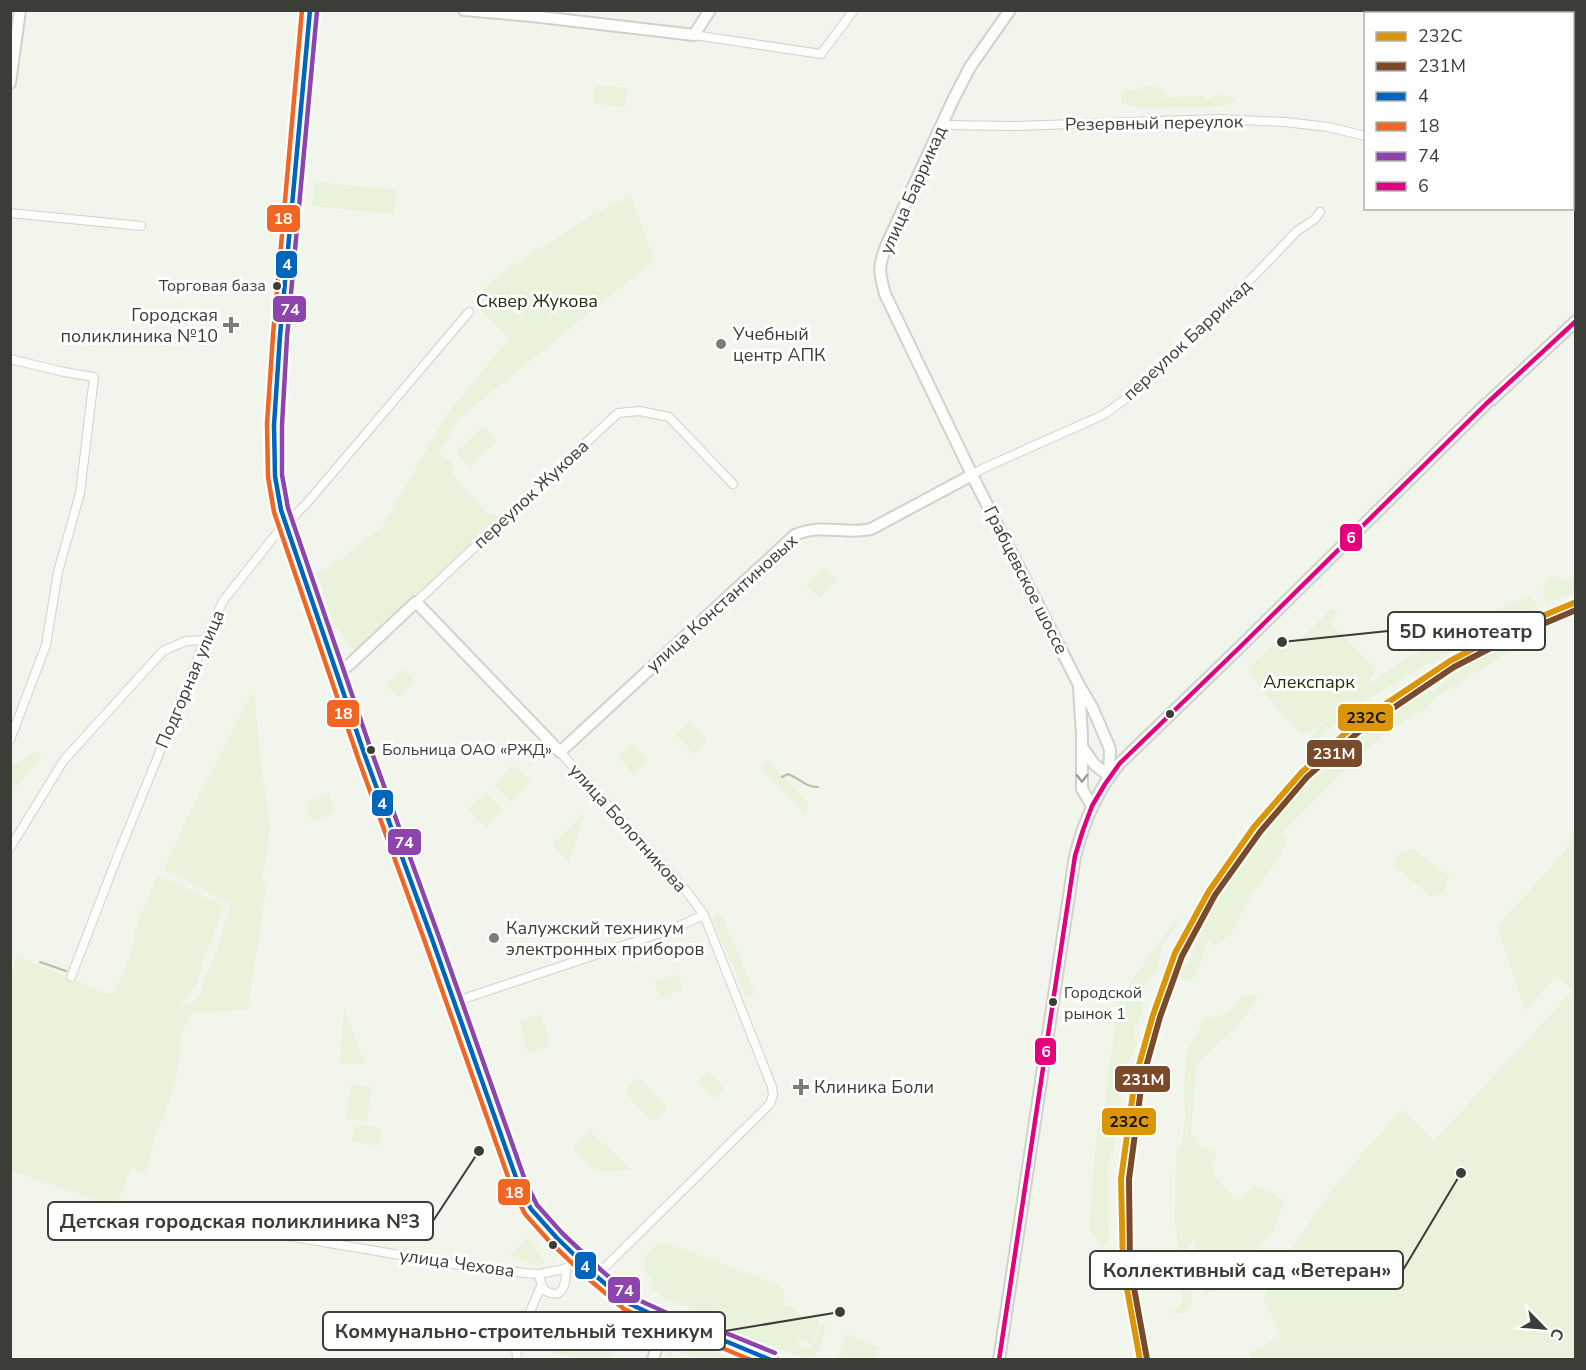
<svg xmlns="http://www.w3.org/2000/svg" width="1586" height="1370" viewBox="0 0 1586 1370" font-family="'Nunito Sans',sans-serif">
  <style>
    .green { fill: #e9f2da }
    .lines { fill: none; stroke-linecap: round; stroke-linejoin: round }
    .stream { stroke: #b4c09c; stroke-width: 2 }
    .street-casing { stroke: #d0d2cb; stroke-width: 10 }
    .secondary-casing { stroke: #d0d2cb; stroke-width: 14 }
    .primary-casing { stroke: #cfd0cc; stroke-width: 15 }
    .street { stroke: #fdfefc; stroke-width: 8 }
    .secondary { stroke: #fdfefc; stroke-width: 10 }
    .primary { stroke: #e7ebde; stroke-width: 12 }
    .bus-1-casing { stroke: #fff; stroke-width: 9 }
    .bus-2-casing { stroke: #fff; stroke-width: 9 }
    .bus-3-casing { stroke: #fff; stroke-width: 9 }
    .bus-4-casing { stroke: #fff; stroke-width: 9 }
    .bus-1 { stroke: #0065bd; stroke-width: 4.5 }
    .bus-2 { stroke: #f26522; stroke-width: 4.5 }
    .bus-3 { stroke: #8e44ad; stroke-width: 4.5 }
    .bus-4 { stroke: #e5007d; stroke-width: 4.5 }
    .rail-1-casing { stroke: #fff; stroke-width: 10 }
    .rail-2-casing { stroke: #fff; stroke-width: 10 }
    .rail-1 { stroke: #db9608; stroke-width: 6 }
    .rail-2 { stroke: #7a4b2a; stroke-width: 6 }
    .oneway { stroke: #9c9e9a }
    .bus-dot { fill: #3b3d37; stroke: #fff; stroke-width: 2 }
    .poi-dot { fill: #7b7d76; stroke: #fff; stroke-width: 2 }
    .labels { text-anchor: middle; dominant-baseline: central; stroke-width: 6; stroke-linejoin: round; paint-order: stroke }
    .bus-label { font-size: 16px; fill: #3b3d37; stroke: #fff; text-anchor: start }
    .street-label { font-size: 18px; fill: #3b3d37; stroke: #fff }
    .park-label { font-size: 18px; fill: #252f0a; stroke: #fff }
    .poi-label { font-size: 18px; fill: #3b3d37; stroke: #fff; text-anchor: start }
    .leader { fill: none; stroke: #3b3d37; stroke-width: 2 }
    .callout-dot { fill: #3b3d37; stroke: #fff; stroke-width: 2 }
    .callout { fill: #fff; stroke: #3b3d37; stroke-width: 2 }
    .callout-label { font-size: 20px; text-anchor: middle; font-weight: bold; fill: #3b3d37 }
    .line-badge { stroke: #fff; stroke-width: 2 }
    .badge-label { font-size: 16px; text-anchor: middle; font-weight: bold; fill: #fff }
    .pale-badge-label { font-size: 16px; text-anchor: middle; font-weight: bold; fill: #111 }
  </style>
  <rect width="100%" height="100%" fill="#f2f5ec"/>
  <path class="green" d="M595 85 627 88 625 107 593 103Z
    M1155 85 1166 93 1162 98 1201 96 1207 100 1218 94 1237 99 1225 106 1139 108 1121 103V95L1126 90H1142V87H1150Z
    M315 182 396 190 394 214 312 206Z
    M630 196 655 260 459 418 439 453 454 464 452 473 462 487 489 515 494 513 499 520 356 654 331 618 317 573 332 566 382 527 447 414 510 338 471 302 500 274 591 216Z
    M483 426 497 441 470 467 456 452Z
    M823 567 837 579 820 598 806 586Z
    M1554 576 1564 580 1575 576V593L1546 603 1542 593 1545 581Z
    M1529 596 1539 606 1499 626 1457 644 1450 652C1402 679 1351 704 1313 744L1309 743 1310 737 1351 696 1310 733H1300L1276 709V707L1254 679V676L1247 669 1283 634 1295 645 1332 608 1338 614 1330 623 1376 669 1367 685 1361 690 1403 660 1434 645 1490 614Z
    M1513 642 1514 648 1501 657 1436 697 1427 708 1387 732 1353 762 1279 836 1286 834 1287 840 1282 853 1252 894 1231 934 1220 943 1213 945 1208 939 1199 967 1193 980 1181 979V965L1189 963 1198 935 1215 904 1227 876 1243 856 1255 845 1262 828 1307 778 1323 766 1329 756 1365 725 1380 722 1386 713 1409 698 1425 690 1434 692 1447 677 1491 650Z
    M403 669 415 681 398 697 386 685Z
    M254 690 259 749 270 827 262 883H267L248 1009 195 1013 190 1017 182 1032 175 1087 155 1137 145 1173 131 1168 117 1206 11 1171 10 982 17 956 107 994 115 993 130 956 135 940 134 935 140 916 158 875 224 907 202 963C203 979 190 994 180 1005H188L193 1003 200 993 220 940 231 904 164 869 186 820Z
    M690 722 708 741 694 754 676 735Z
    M631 744 648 762 634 775 618 757Z
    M35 751 43 754 11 794V765L19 762Z
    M769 761 809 804 804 813 761 768Z
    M513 765 531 782 511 802 494 785Z
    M486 792 503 810 486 828 468 810Z
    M328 793 336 812 313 822 305 803Z
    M585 813 569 863 552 844Z
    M1575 830V1359H1252L1249 1353 1281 1336 1264 1299 1268 1284 1329 1194 1364 1151 1403 1110 1434 1141 1573 990 1557 976 1525 1010 1497 926 1564 853Z
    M1413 849 1450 877 1443 893 1430 896 1394 865 1400 853Z
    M715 913 722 917 724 921 755 993 746 997 713 920Z
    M1177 913 1178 924 1163 943 1158 967 1142 989V1013L1133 1032 1137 1044 1124 1072 1113 1149 1107 1169 1109 1239 1102 1247 1089 1229 1097 1132 1105 1101 1119 999 1176 919Z
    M678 974 683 989 660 997 654 982Z
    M1243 995H1258C1251 1018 1214 1046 1196 1064L1191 1133 1197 1144 1217 1152 1211 1167 1217 1179 1237 1200 1255 1186 1268 1190 1284 1201 1274 1230 1247 1259 1227 1284 1207 1294 1200 1284 1210 1260 1201 1261 1193 1239 1187 1249 1192 1304 1181 1315 1169 1311 1180 1307 1183 1297 1175 1221 1176 1147 1182 1144 1185 1117 1184 1082 1187 1051 1205 1019 1210 1016 1215 1018 1229 1012Z
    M344 1009 365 1064 340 1063Z
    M541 1014 550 1046 528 1053 519 1021Z
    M708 1071 725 1089 715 1099 697 1082Z
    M637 1078 642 1080 665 1105 666 1109 653 1121 650 1119 627 1095 626 1089Z
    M351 1084 371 1087 367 1121 346 1118Z
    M354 1125 382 1128 380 1146 352 1142Z
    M590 1131 632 1170 596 1171 572 1149Z
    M529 1237 545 1264 535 1265 510 1256Z
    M660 1243H667L781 1286 785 1297 781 1306H789L796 1309 797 1313 820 1322 811 1344 796 1338 799 1345 810 1349 821 1326 825 1323C827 1333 819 1351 812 1359L763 1345 754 1341 739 1338 733 1333 726 1332 716 1327 707 1326 696 1318 694 1310 662 1297 660 1292 653 1290 650 1283 657 1281C637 1272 643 1252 660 1243Z
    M555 1317 614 1332 616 1336 610 1359H583L547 1351 544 1349 543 1345 548 1320Z
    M847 1334 880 1348 875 1359H848L838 1355Z
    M674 1337 707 1348 734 1359H697L677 1350 667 1358 670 1338Z"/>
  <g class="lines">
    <path class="stream" d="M782 777 788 774C799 778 805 787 818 787
      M40 962 66 971"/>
    <defs>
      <path id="street" d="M1436 10 1439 14
        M694 35 821 54 854 10
        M941 125 1014 126 1218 119 1285 122 1328 127 1366 136
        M10 213 141 226
        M10 359 64 372 94 377 80 493 58 572 46 645 10 740
        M972 475 984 468 1103 415 1134 393 1257 273 1297 231 1315 219 1320 212
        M416 602 618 413 640 411 669 417 733 484
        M560 752 687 892 704 915 710 930 772 1087 773 1095 770 1104 596 1276
        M10 848 64 760 163 651 186 641 205 640
        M71 977 118 855 205 640 223 601 277 533 307 503 469 312
        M454 1002 670 930 704 915
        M227 1226 460 1265 525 1273 539 1274 559 1270 566 1268 579 1259
        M539 1274C541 1282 541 1291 551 1293 554 1294 558 1294 560 1292 566 1287 566 1275 566 1268
        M517 1360 516 1345 541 1286"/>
      <path id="secondary" d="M464 10 532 16 694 35 710 10
        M1010 10 970 67 953 100 886 246C878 268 879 272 885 294L976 483 1079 685 1092 707 1108 744 1110 750 1109 776
        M10 83 20 10
        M1491 400 1576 321
        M337 671 345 668 350 664 416 602 560 752 795 535C821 523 845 535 871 529L972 475
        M1079 688 1082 735V789L1092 806
        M1083 748 1094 764 1109 776
        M653 1360 664 1320
        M999 1360 1075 856C1084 821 1097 790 1120 763L1240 647 1486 404"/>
      <path id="primary" d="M310 10 280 336 274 425 275 476 281 510 365 756 432 939 519 1186 531 1209 557 1238 596 1276 628 1303 646 1312 664 1320 718 1338 772 1360"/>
    </defs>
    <use href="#street" class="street-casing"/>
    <use href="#secondary" class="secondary-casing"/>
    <use href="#primary" class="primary-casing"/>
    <use href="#street" class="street"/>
    <use href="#secondary" class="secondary"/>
    <use href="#primary" class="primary"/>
    <defs>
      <path id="bus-1" d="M310 10 280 336 274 425 275 476 281 510 365 756 432 939 519 1186 531 1209 557 1238 596 1276 628 1303 664 1320 718 1338 771 1360"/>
      <path id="bus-2" d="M302 10 273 335 267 424 268 477 274 512 358 758 425 942 512 1188 525 1214 551 1243 591 1281 624 1309 661 1327 715 1345 751 1360"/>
      <path id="bus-3" d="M317 11 287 337 282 425V475L288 508 372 753 439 937 526 1183 537 1205 562 1233 601 1270 632 1297 667 1313 721 1331 775 1353"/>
      <path id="bus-4" d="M999 1360 1075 856 1083 830 1092 806 1105 784 1120 763 1240 647 1486 404 1576 321"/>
    </defs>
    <use href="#bus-1" class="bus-1-casing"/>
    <use href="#bus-2" class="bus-2-casing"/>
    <use href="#bus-3" class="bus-3-casing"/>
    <use href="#bus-4" class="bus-4-casing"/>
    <use href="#bus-1" class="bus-1"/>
    <use href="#bus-2" class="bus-2"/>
    <use href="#bus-3" class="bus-3"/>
    <use href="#bus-4" class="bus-4"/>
    <defs>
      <path id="rail-1" d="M1140 1360 1123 1267 1121 1179 1135 1079 1153 1015 1175 953 1209 891 1254 827 1302 772 1357 723 1450 661 1509 630 1576 602"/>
      <path id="rail-2" d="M1147 1359 1130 1266 1129 1179 1142 1081 1160 1017 1182 956 1215 895 1260 832 1307 777 1362 729 1454 667 1512 637 1576 610"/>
    </defs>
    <use href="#rail-1" class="rail-1-casing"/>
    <use href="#rail-2" class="rail-2-casing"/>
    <use href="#rail-1" class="rail-1"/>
    <use href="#rail-2" class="rail-2"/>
  </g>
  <defs><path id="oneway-chevron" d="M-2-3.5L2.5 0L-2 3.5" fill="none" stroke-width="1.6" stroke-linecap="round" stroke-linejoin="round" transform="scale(1.5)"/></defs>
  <use class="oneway" href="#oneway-chevron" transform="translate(1082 778) rotate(90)"/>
  <g class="bus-dot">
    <circle cx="277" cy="286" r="5"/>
    <circle cx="1170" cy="714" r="5"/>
    <circle cx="371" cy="750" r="5"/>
    <circle cx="1053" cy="1002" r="5"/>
    <circle cx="553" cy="1245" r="5"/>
  </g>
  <g class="poi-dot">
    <path d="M228 316h6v6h6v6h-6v6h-6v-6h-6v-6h6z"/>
    <circle cx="721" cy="344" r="6"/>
    <circle cx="494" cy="938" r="6"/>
    <path d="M798 1078h6v6h6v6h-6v6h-6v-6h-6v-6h6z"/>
  </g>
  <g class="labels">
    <g class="bus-label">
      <text x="266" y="286" text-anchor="end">Торговая база</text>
      <text x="382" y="750">Больница ОАО «РЖД»</text>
      <text x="1064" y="993">Городской<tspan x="1064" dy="21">рынок 1</tspan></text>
    </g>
    <g class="street-label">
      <text transform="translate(1154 123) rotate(-1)">Резервный переулок</text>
      <text transform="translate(913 190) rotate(-66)">улица Баррикад</text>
      <text transform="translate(1187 340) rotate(-43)">переулок Баррикад</text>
      <text transform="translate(531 494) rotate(-43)">переулок Жукова</text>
      <text transform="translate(1026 580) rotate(63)">Грабцевское шоссе</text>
      <text transform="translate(722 603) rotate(-42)">улица Константиновых</text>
      <text transform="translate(190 679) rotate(-67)">Подгорная улица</text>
      <text transform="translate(628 828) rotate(48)">улица Болотникова</text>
      <text transform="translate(457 1263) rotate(8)">улица Чехова</text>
    </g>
    <g class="park-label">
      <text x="537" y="301">Сквер Жукова</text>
      <text x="1309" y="682">Алекспарк</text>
    </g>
    <g class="poi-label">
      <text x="218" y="315" text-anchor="end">Городская<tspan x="218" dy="21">поликлиника №10</tspan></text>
      <text x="733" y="334">Учебный<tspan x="733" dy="21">центр АПК</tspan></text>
      <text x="506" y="928">Калужский техникум<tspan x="506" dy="21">электронных приборов</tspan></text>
      <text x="814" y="1087">Клиника Боли</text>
    </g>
  </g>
  <path class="leader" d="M1282 642L1388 631M479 1151L433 1221M1461 1173L1403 1270M840 1312L725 1331"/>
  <g class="callout-dot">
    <circle cx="1282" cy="642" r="6"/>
    <circle cx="479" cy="1151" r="6"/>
    <circle cx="1461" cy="1173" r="6"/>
    <circle cx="840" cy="1312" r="6"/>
  </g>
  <g class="callout">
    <rect x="1388" y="612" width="157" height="38" rx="6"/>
    <rect x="48" y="1202" width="385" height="38" rx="6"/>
    <rect x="1090" y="1251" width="313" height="38" rx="6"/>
    <rect x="323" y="1312" width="402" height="38" rx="6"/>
  </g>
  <g class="callout-label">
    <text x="1466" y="638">5D кинотеатр</text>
    <text x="240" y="1228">Детская городская поликлиника №3</text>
    <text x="1247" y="1277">Коллективный сад «Ветеран»</text>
    <text x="524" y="1338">Коммунально-строительный техникум</text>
  </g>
  <g class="line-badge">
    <rect x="266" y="204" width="35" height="29" rx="6" fill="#f26522"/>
    <rect x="275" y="250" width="23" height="29" rx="6" fill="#0065bd"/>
    <rect x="272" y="295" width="35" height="28" rx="6" fill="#8e44ad"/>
    <rect x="1339" y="523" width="24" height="29" rx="6" fill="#e5007d"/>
    <rect x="326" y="699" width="34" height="29" rx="6" fill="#f26522"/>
    <rect x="1337" y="703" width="57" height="29" rx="6" fill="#db9608"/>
    <rect x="1306" y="739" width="57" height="29" rx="6" fill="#7a4b2a"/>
    <rect x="371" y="789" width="23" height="28" rx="6" fill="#0065bd"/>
    <rect x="387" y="828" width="35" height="28" rx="6" fill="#8e44ad"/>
    <rect x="1034" y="1037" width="23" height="29" rx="6" fill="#e5007d"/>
    <rect x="1114" y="1065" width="57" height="28" rx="6" fill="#7a4b2a"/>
    <rect x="1101" y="1107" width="56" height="29" rx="6" fill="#db9608"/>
    <rect x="497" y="1178" width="34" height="28" rx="6" fill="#f26522"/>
    <rect x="574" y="1251" width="23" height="29" rx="6" fill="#0065bd"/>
    <rect x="607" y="1276" width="34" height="28" rx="6" fill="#8e44ad"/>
  </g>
  <g class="badge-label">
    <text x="283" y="224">18</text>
    <text x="287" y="270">4</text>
    <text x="290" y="315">74</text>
    <text x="1351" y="543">6</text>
    <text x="343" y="719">18</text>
    <text x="1334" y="759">231М</text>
    <text x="382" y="809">4</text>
    <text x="404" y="848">74</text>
    <text x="1046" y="1057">6</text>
    <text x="1143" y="1085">231М</text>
    <text x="514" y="1198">18</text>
    <text x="585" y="1272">4</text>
    <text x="624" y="1296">74</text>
  </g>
  <g class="pale-badge-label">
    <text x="1366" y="723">232C</text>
    <text x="1129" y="1127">232C</text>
  </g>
  <rect width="1586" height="1370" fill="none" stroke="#3b3d37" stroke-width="24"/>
  <rect x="1364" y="12" width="210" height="198" fill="#ffffff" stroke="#b1b1af" stroke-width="1.5"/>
  <rect x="1376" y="32" width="30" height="9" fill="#db9608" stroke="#b1b1af" stroke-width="1.5"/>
  <text x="1418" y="42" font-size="18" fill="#3b3d37">232C</text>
  <rect x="1376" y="62" width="30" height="9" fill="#7a4b2a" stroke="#b1b1af" stroke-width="1.5"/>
  <text x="1418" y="72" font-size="18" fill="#3b3d37">231М</text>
  <rect x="1376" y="92" width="30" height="9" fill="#0065bd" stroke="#b1b1af" stroke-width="1.5"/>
  <text x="1418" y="102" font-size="18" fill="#3b3d37">4</text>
  <rect x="1376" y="122" width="30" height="9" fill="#f26522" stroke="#b1b1af" stroke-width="1.5"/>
  <text x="1418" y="132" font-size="18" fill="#3b3d37">18</text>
  <rect x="1376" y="152" width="30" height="9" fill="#8e44ad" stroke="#b1b1af" stroke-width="1.5"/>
  <text x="1418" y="162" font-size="18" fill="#3b3d37">74</text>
  <rect x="1376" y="182" width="30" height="9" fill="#e5007d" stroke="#b1b1af" stroke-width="1.5"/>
  <text x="1418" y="192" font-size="18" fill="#3b3d37">6</text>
  <g transform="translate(1544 1328) rotate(115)" stroke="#ffffff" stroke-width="4.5" paint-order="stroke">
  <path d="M0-4.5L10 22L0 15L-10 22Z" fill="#3b3d37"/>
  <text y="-9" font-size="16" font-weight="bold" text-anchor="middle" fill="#3b3d37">С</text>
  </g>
</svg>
